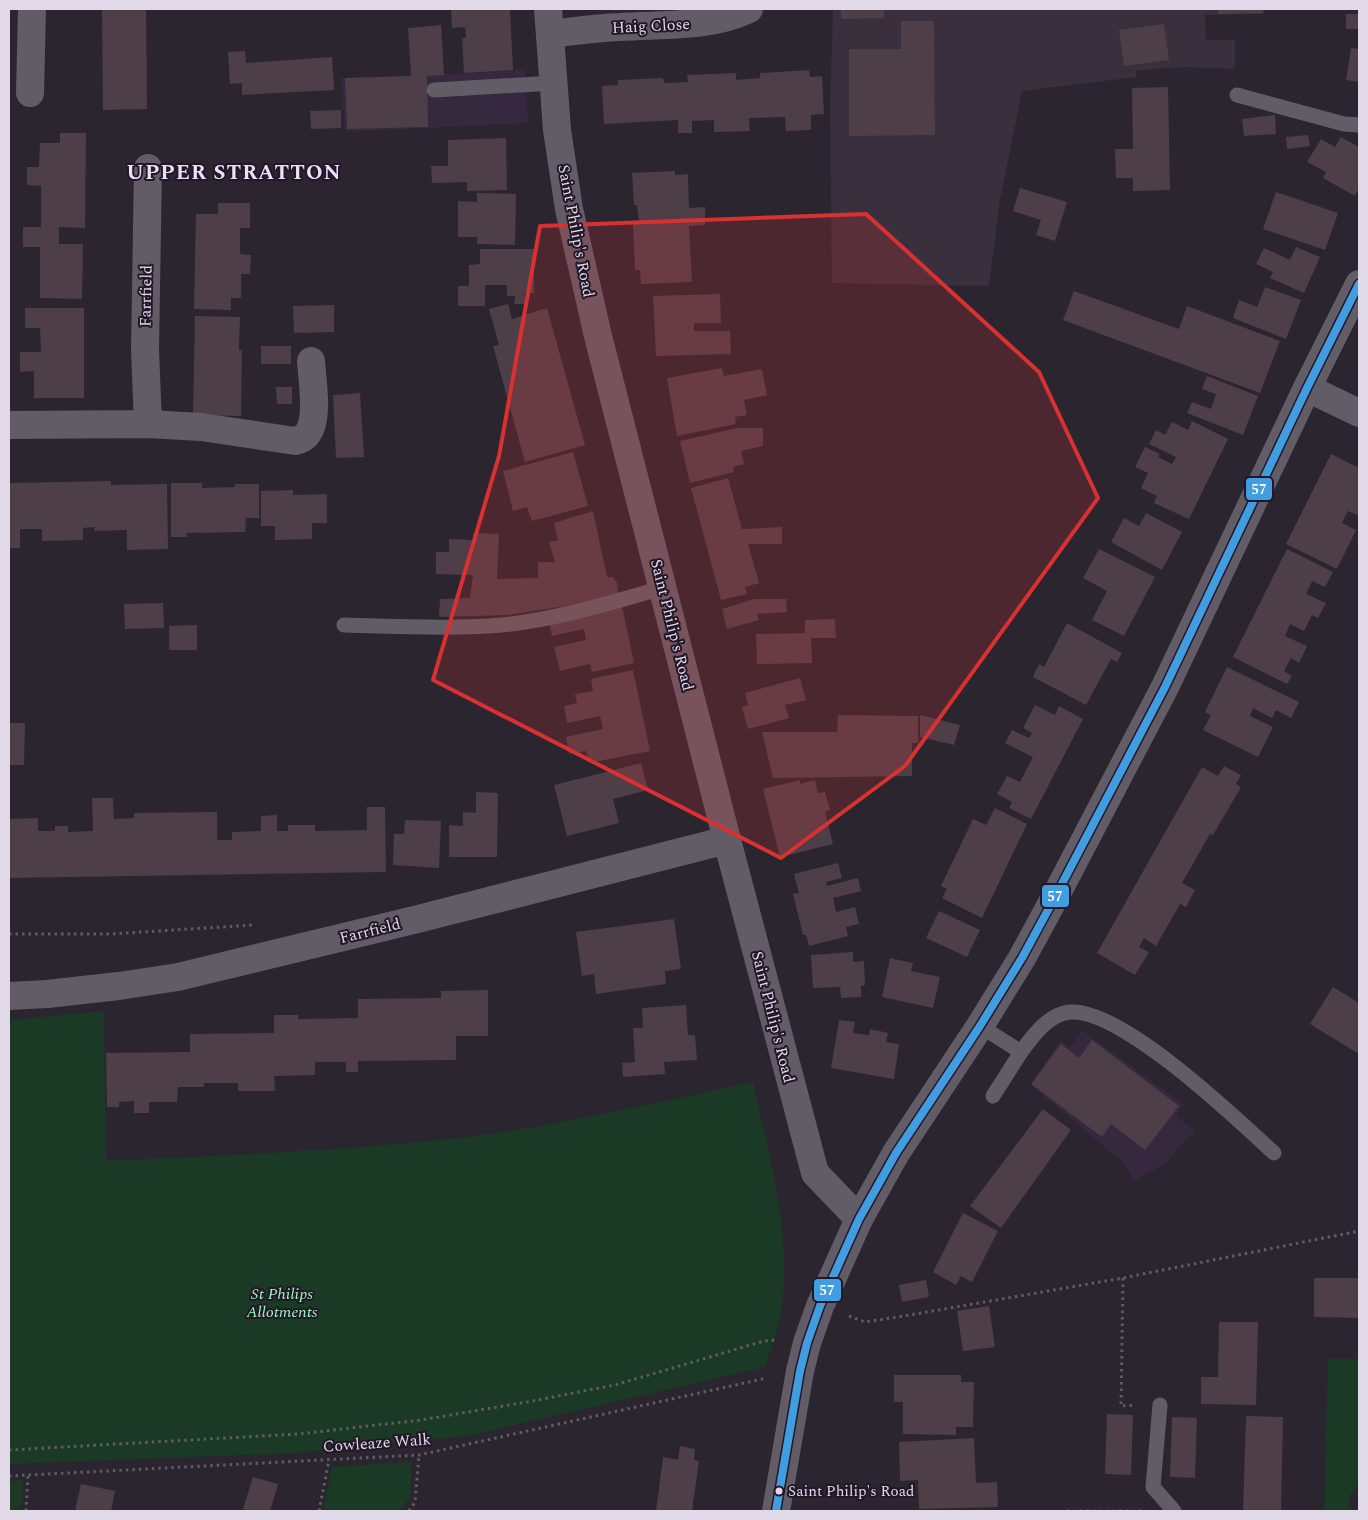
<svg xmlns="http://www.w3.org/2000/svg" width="1368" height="1520" viewBox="0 0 1368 1520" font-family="Spectral,serif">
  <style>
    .built { fill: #35283f }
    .education { fill: #3a2f3c }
    .green { fill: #1a3a26 }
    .building { fill: #4e3e48 }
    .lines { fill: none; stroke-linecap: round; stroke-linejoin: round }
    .path { stroke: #615c64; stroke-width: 3; stroke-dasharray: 2.5 4; stroke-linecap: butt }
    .lane { stroke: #625c66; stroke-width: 15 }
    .street { stroke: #625c66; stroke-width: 28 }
    .secondary { stroke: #625c66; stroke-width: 28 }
    .bus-1-casing { stroke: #221729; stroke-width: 11 }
    .bus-1 { stroke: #409de0; stroke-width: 8 }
    .marked { fill: #d73132; fill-opacity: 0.2; stroke: #d73132; stroke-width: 4; stroke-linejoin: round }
    .bus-dot { fill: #e1d9e7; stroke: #221729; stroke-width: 2 }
    .labels { text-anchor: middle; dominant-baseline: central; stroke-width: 4; stroke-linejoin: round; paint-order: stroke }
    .bus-label { font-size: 15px; fill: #e1d9e7; stroke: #221729; text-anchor: start }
    .street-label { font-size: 16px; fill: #e1d9e7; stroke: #221729 }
    .park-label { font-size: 16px; font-style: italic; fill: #99fab8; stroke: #221729 }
    .district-label { font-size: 21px; font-weight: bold; letter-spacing: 1px; fill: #eedef8; stroke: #221729 }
    .line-badge { stroke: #221729; stroke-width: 2 }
    .badge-label { font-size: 14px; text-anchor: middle; font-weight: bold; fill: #fff }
  </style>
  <rect width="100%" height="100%" fill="#2b252f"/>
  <path class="built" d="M525 70 528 123 345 132 341 78 411 76Z
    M1082 1030 1183 1104 1176 1116 1195 1130 1167 1162 1135 1181 1123 1162 1031 1085 1060 1041 1070 1047Z"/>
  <path class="education" d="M833 9H1264V14L1205 15 1206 40H1235V69L1188 67 1164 68 1136 71 1137 77 1022 91 1000 200 989 286 832 283 830 105Z"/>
  <path class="green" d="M104 1011 106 1161C218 1156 330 1151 441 1140 546 1129 649 1104 753 1082 768 1151 792 1234 782 1304 780 1326 772 1346 765 1367L467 1436 297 1453 9 1464V1020Z
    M1328 1359H1359V1483L1348 1498 1350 1511H1324Z
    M412 1462 410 1498 399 1511H323L332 1467Z
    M23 1480 22 1504 17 1511H9V1481Z"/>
  <path class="building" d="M102 9H146L147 109 103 110Z
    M451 9H510L513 70 464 73 462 38H466L465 27 452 28Z
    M841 9H884V18L841 19Z
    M1218 9H1262V13L1218 14Z
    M1346 14H1359V29H1346Z
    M901 21H934L935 135 849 136V49H901Z
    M1164 24 1169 60 1124 66 1119 30Z
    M441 25 444 75 427 76 428 127 347 129 345 78 411 76 408 28Z
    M1351 48 1359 49V82L1346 80Z
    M245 51 246 63 332 57 334 90 242 95V83L230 84 228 52Z
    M809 70 810 77 822 76 824 114 811 115V130L786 131 785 117 749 118 750 131 714 132V120L692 121V133H678V120L604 124 602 86 618 85V80L663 78 664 83 688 82 687 75 736 73V80L760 78V73Z
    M1168 87 1170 190 1133 191V178H1116L1115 149H1133L1132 88Z
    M341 110V128L311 129 310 111Z
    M1275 115 1276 134 1244 136 1242 119Z
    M60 133H86L85 228 59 227V244H83L82 299 40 298V247H23V227H41V186L27 185V167H39L40 143H60Z
    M1308 135 1310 146 1287 149 1286 137Z
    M1341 137 1359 147V188L1355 196 1323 178 1326 172 1307 162 1321 139 1335 147Z
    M506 138 507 190 467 191V182L432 183 431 166H448V140Z
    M675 171V175L688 174 689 208 705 207V225L689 226 692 282 641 284 640 270H635L633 221H639L637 205H634L632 173Z
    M1020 188 1067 202 1055 241 1036 235 1041 220 1013 211Z
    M1276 192 1338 213 1325 250 1263 229Z
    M477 193 516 194 515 245 477 244V237H458V201L477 202Z
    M218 203H250V228H240V254L251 255 250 274H241V298H231V310L194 309 196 214H218Z
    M1296 247 1320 257 1304 293 1270 278 1273 272 1256 264 1264 248 1290 260Z
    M480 249H534V293H525V304H514L515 296H507V285H485V306H458V286H469V265L480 264Z
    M1265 287 1301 300 1286 339 1233 318 1239 300 1257 307Z
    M1074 291 1179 329 1187 306 1280 341 1260 393 1063 320Z
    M720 294 721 323H694V331H730L731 354 656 356 653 296Z
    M508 304 512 319 547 308 585 445 525 462 493 346 499 345 489 309Z
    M334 305V332L294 333 293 306Z
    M25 308H84V398H34V371L20 372V352H41L40 328H25Z
    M195 316 240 317 239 350H242L241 416 193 415Z
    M261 346H291V364H261Z
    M722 368 724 376 762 369 767 395 744 400 747 415 735 417 736 424 677 436 667 378Z
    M1207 376 1258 396 1243 435 1187 413 1192 402 1211 409 1216 394 1202 389Z
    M276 387H292V404H277Z
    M360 393 364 457 336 458 333 395Z
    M1192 421 1228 439 1189 519 1154 503 1157 496 1141 488 1148 473 1135 467 1145 447 1160 454 1158 457 1172 464 1176 457 1149 444 1156 430 1165 435 1172 422 1188 430Z
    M737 428H763V446L741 451 744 464 733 467 734 472 690 483 680 441Z
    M573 452 588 506 532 521 527 507 513 511 503 471Z
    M1331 454 1359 468V516L1348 511 1342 523 1356 530 1337 569 1286 544Z
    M728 478 742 529 782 527V544H748L759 583 745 587 747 594 721 600 691 488Z
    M111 481V485L167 484 168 549 127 550V530L94 531 95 527 83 528V540L42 541V529H20V548H9V483Z
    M171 483H202V488L235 487V484H259V518H246L245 532 187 533V537H171Z
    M293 490V495L327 494V523H312V539L275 540V526H261V491Z
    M593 511 607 577H613L617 583 618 593 612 599 508 615 439 617 440 599 470 598 473 575 436 574V552H449V539L473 540V533L499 534 497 579 538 578V562H555L549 542 558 540 554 523Z
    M1146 513 1182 532 1162 570 1111 542 1124 518 1139 526Z
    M1099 549 1155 577 1124 636 1092 620 1107 591 1083 578Z
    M1287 549 1333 572 1325 587 1312 581 1306 594 1326 603 1318 618 1312 615 1304 631 1290 624 1285 636 1307 646 1299 663 1291 658 1284 671 1292 676 1287 684 1233 657Z
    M754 599H786L787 612 757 614 759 620 727 629 722 609Z
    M163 603 164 628 125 629 124 604Z
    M622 606 634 663 592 672 590 664 560 671 554 647 586 640 584 629 552 636 549 622Z
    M835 619 836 638H811L812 663 757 664 756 634 805 633V620Z
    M1067 623 1122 653 1117 662 1111 659 1086 705 1033 677 1039 664 1044 667Z
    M197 625V650H169V626Z
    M1227 667 1299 702 1291 718 1276 710 1272 718 1253 708 1250 716 1273 727 1258 757 1203 730 1211 715 1205 712Z
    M633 670 650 751 589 763 586 751 569 754 566 737 603 729 600 716 567 723 564 706 577 703 575 694 593 691 591 679Z
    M800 678 806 700 785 705 789 718 748 729 742 707 748 705 745 693Z
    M1035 705 1055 715 1059 706 1083 719 1031 819 1009 808 1012 802 997 794 1007 776 1020 782 1033 757 1005 743 1012 730 1029 738 1032 733 1023 728Z
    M838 715 918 716V743H912V776L773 778 762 732H837Z
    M920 715 960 725 954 745 920 737Z
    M9 723H25L24 765H9Z
    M641 763 648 790 613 799 619 823 567 836 554 785Z
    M1224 766 1241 775 1236 784 1241 787 1213 835 1210 834 1182 883 1195 890 1186 907 1180 904 1156 946 1144 938 1139 947 1149 952 1135 975 1097 953 1202 767 1218 776Z
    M800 780V784L815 780 818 793 825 792 830 810 825 812 833 844 780 857 763 789Z
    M476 792 498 793 497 857H449V825L463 826V812L476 813Z
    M92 798H113L114 819 134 818V813L217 812V840H232V832L261 831V816L277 815V831H288V825H315V831L367 830V807H385L386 872 9 878V819L38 818V831H55V826H68V832L93 831Z
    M995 808 1027 824 982 918 942 898 947 889 941 886 973 819 986 825Z
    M405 820 441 821 439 868 393 865 394 834H404Z
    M838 863 842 878 826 882 827 886 858 878 861 891 833 898 836 912 855 907 859 924 846 927 848 936 809 946 806 935H803L793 894 799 893 794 874Z
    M939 911 980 930 967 957 926 938Z
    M674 919 681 969 665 971 666 984 596 994 594 974 582 976 576 932Z
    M853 952V962L864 961 865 985 861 986V997L841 998 840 987 813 988 811 955Z
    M890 958 913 963 911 971 940 977 933 1008 882 997Z
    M1333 987 1359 1003V1054L1310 1024Z
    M488 990V1036H456V1060L358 1061V1072H346V1062H315V1075L274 1076 275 1091H238V1083H204V1087H178L177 1102H149V1113H134V1101L119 1102V1107H107L106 1053 190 1052V1034L274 1033V1015H298V1019L358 1018V999L441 998V991Z
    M686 1005 688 1035H695L697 1060 664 1062 665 1074 623 1077 622 1063 635 1062 633 1028H643L642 1008Z
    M839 1020 855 1022 853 1033 869 1035 870 1029 888 1033 886 1042 899 1044 894 1079 831 1068Z
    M1092 1040 1179 1106 1145 1150 1111 1124 1102 1137 1031 1084 1061 1044 1079 1058Z
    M1043 1109 1071 1130 1001 1228 970 1206Z
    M963 1213 998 1231 972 1282 961 1276 956 1285 933 1272Z
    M1314 1278H1359V1318L1314 1317Z
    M926 1280 929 1297 902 1302 899 1285Z
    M989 1306 995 1347 963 1351 957 1311Z
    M1219 1322H1258L1256 1405 1201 1404V1377H1218Z
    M894 1375H961V1382H974L973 1427H956V1435L903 1434V1402H894Z
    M1107 1414 1133 1415 1131 1475 1105 1474Z
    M1246 1416 1283 1417 1281 1511H1243Z
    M1172 1417 1197 1418 1195 1478 1170 1477Z
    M974 1438 976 1483 997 1482 998 1507 919 1509 918 1480 900 1481 899 1442Z
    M680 1446 695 1449 694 1460 699 1461 692 1511H656L663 1457 678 1460Z
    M253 1477 278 1484 270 1511H252L243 1509Z
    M81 1484 115 1491 111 1511H75Z"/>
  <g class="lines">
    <path class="path" d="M9 934H111L253 925
      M1123 1278 1121 1406 1136 1405
      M849 1316 865 1322 898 1317 1123 1278 1359 1231
      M9 1450 298 1434 421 1420 527 1402 615 1385 764 1341 777 1340
      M9 1476 419 1455 767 1378
      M26 1511 28 1474
      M319 1511 329 1460
      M409 1511 415 1502 419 1455
      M1067 1511H1141"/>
    <path class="lane" d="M434 90 554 83
      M1237 95 1344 124 1359 125
      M344 625C391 626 440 629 488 626 545 623 607 604 662 588
      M980 1026 1021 1052C1032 1037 1048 1014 1070 1012 1121 1008 1236 1118 1274 1153
      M993 1096 1021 1052
      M1160 1405 1153 1487 1174 1511"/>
    <path class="street" d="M548 9 557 130 569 209 598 336 727 840 815 1173 859 1219
      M550 34C573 31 596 28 620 27 663 24 709 28 749 9
      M30 93 32 9
      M1307 388 1359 413
      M148 424 145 350 148 168
      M9 425 148 424 201 427 295 441C300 440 305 438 308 433 319 418 312 379 311 361
      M9 996 47 994 119 986 178 977 418 919 727 840"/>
    <path class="secondary" d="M776 1511 800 1371 807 1343 820 1306 859 1219 896 1153 980 1026 1022 958 1054 899 1165 687 1307 388 1359 284"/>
    <defs>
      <path id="bus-1" d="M776 1511 800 1371 807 1343 820 1306 859 1219 896 1153 980 1026 1022 958 1054 899 1165 687 1307 388 1359 284"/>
    </defs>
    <use href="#bus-1" class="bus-1-casing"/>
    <use href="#bus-1" class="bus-1"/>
  </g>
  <path class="marked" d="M866 214 1039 372 1098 498 905 766 781 858 433 680 499 456 540 226Z"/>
  <circle class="bus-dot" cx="779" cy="1491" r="4.5"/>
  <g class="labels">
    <g class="bus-label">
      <text x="788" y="1491">Saint Philip's Road</text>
    </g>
    <g class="street-label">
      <text transform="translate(651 26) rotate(-3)">Haig Close</text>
      <text transform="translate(576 231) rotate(79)">Saint Philip's Road</text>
      <text transform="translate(146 296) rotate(-89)">Farrfield</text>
      <text transform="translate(672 625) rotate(76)">Saint Philip's Road</text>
      <text transform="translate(370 931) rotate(-14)">Farrfield</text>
      <text transform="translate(773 1017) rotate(76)">Saint Philip's Road</text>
      <text transform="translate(377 1443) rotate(-4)">Cowleaze Walk</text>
    </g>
    <g class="park-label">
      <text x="282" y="1294">St Philips<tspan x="282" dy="18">Allotments</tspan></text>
    </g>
    <g class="district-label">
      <text x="234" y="173">UPPER STRATTON</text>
    </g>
  </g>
  <g class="line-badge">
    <rect x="1245" y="477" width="28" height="24" rx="5" fill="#409de0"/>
    <rect x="1041" y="884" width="29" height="24" rx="5" fill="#409de0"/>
    <rect x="813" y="1278" width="29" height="24" rx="5" fill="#409de0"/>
  </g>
  <g class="badge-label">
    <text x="1259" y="494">57</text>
    <text x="1055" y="901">57</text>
    <text x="827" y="1295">57</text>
  </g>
  <rect width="1368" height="1520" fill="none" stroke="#e1d9e7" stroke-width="20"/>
</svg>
